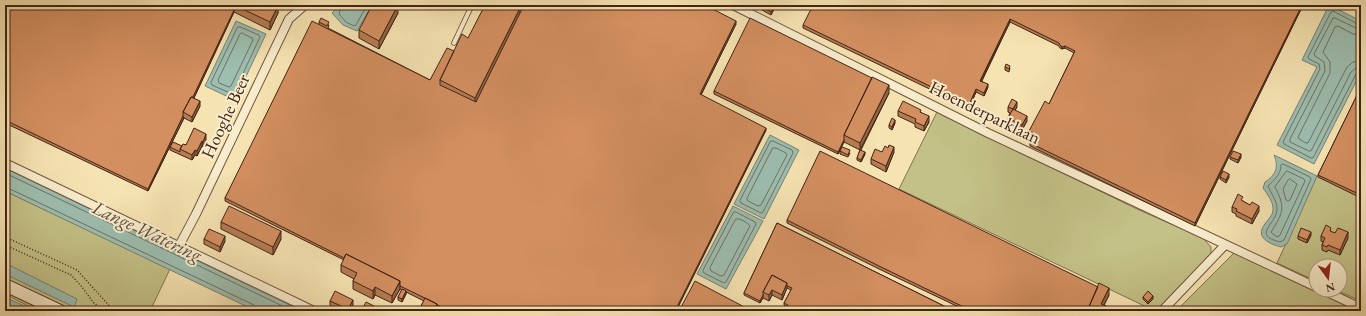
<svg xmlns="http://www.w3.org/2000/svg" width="1366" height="316" viewBox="0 0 1366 316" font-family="'EB Garamond',serif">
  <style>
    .green { fill: #c3c187; stroke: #82734f }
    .water { fill: #9dbeb0; stroke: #798173 }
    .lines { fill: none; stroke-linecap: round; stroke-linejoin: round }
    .shore { stroke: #707264; stroke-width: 1 }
    .lane-casing { stroke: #6f543e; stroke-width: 5.5 }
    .street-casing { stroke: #6f543e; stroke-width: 10 }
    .secondary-casing { stroke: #422517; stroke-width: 14 }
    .path { stroke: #422517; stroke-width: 1.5; stroke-dasharray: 1 2; stroke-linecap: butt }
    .lane { stroke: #f9edcd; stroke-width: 4 }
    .street { stroke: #f9edcd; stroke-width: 8 }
    .secondary { stroke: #f9edcd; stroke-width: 12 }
    .wall { fill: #b57b53; stroke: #422517 }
    .shaded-wall { fill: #946443; stroke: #422517 }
    .building { fill: #d38f60; stroke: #422517 }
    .labels { text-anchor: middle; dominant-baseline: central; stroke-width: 4; stroke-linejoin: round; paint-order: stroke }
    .street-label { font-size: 18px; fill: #422517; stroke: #f9edcd }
    .water-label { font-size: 19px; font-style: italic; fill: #594b3d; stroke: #f9edcd }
  </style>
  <rect width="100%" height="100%" fill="#f6e3b2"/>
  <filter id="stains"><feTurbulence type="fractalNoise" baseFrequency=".005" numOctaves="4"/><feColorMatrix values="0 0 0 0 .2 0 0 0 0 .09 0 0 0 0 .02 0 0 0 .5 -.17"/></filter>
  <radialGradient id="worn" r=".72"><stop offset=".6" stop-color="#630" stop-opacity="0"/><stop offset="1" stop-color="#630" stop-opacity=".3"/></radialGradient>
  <path class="green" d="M937 112 1137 209 1203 238 1211 247V254L1159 311H1155L899 189Z
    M1317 176 1361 197V268L1357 275 1361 280V301L1336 290H1340V266H1316V281L1277 263Z
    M5 191 170 269 150 311H38L5 294Z
    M1235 252 1359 311H1176Z"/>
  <path class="water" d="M340 5H372L357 31 343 25 332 13Z
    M1329 5 1361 21V72L1314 164 1277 145 1317 67 1302 60Z
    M236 21 266 34 235 100 205 86Z
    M770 135 799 150 764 219 734 204Z
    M1274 155 1317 176 1287 244 1281 247C1273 245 1256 239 1263 227 1266 221 1272 217 1273 211 1274 202 1267 194 1263 188L1265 182C1276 175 1279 167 1274 155Z
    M5 168 302 311H256L5 191Z
    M733 206 763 221 726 289 697 274Z
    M5 263 77 299 74 307 5 274Z
    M5 297 36 311H20L5 304Z"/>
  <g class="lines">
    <path class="shore" d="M342 5 339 14 346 22 354 26 356 25 367 5
      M1361 24H1358L1333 11 1331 12 1308 57 1309 59 1319 64 1320 69 1283 142 1284 144 1311 158H1313L1356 74 1361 72
      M238 27H240L259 35 260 37 234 93 232 94 212 85 211 83Z
      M1361 29 1356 28 1335 18H1333L1314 54 1315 56 1324 62 1325 71 1290 139V142L1309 151H1311L1351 72 1356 68 1361 67
      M242 33 252 38 253 40 231 86 229 87 219 83 218 80 240 34Z
      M1361 35 1353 34 1338 26 1335 27 1323 52 1330 62V73L1298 137 1299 139 1306 143H1308L1347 67 1353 62 1361 61
      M771 141H773L792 150 793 153 763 212 761 213 741 203 740 201Z
      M773 148H776L786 153 787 155 761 205 758 206 748 201 747 199Z
      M1283 164 1310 177 1311 179 1284 240 1280 242C1251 235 1277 224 1277 209 1277 200 1271 194 1268 186 1274 180 1281 175 1281 165Z
      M1287 171 1304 179 1305 181 1280 235 1278 237 1274 235 1271 232C1283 213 1286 208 1275 187Z
      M5 173 293 311
      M1290 179 1297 184 1290 200 1288 201 1286 200 1283 189 1288 180Z
      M5 187 8 188 254 305 256 308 257 311
      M734 212H736L755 222 756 224 726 282 724 283 704 273 703 271Z
      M736 219C740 218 748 223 750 226L724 275 721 276 711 271 710 268Z"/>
    <defs>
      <path id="lane" d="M454 43 472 5"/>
      <path id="street" d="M733 5 988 133 1316 287
        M5 163 314 311
        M179 246 196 214 289 19 305 5
        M1323 290 1361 308
        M1162 311 1225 245"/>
      <path id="secondary" d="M5 285 60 311"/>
    </defs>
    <use href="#lane" class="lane-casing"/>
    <use href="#street" class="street-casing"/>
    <use href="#secondary" class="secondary-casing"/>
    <path class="path" d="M5 237 77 270 114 311
      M5 245 71 275 82 287 93 302 103 311"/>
    <use href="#lane" class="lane"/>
    <use href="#street" class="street"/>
    <use href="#secondary" class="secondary"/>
  </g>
  <path class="wall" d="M5 5H277L278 13 270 30 234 12 194 98 200 106 192 122 184 118 148 191 5 123Z
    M753 5H776L771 15Z
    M1303 5 1195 226 1030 146V143L1034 136 1029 134V131L1049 104 1074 53 1065 48 1062 49 1060 48 1059 46 1010 22 982 81 988 87 984 96 976 92 969 108 803 28V25Z
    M518 7 520 13 736 24 701 95 766 130 676 311H444L437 307 436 311H421V306L424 301 406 292V294L402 302 398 300V297L402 290 400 289 392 303 375 295 373 299 353 289V281L354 279 341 272V265L344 260 225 201V198L319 24V22L329 25 328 28 430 80 454 51 468 38Z
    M398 13 379 49 359 38V30Z
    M1005 67 1010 68 1009 72 1005 70Z
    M1361 87V198L1318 177V175Z
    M714 91 889 93 861 150 865 154 861 162 857 160V158L860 150 844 142 838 154 714 94Z
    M1008 107H1017L1015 110 1027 121 1022 130 1008 123V118L1010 113 1008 112Z
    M898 111 921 112 929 122 924 131 915 127V124L898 116Z
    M895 123 892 130 889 128V125Z
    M206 140 203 147 202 146 197 156 195 155 192 160 170 150V147L182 146Z
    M840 151 850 153 848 157 840 154Z
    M882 152H894L886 172 871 164V159Z
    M1230 157H1241L1238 163 1230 159Z
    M1220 177H1229L1226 183 1220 179Z
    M1243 201 1259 211 1252 224 1236 216V214L1232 212V207Z
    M787 220 1109 295 1104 305 1116 311H967L879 269 787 223Z
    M221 222 281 239 273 255 221 229Z
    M777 223 954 311 787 307 784 305V303L791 290 787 288 782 300 772 295 769 301 763 298 760 303 744 295V293Z
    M1331 232 1348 238 1340 255 1328 250 1327 252 1322 250V245L1323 242 1321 241V236Z
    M1311 235 1307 243 1298 239V236Z
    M204 239 225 241 220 252 204 244Z
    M1143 297 1153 299 1148 304 1143 299Z
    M330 301 353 305 350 311H341L330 306Z"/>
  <path class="shaded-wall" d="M398 5V13L379 49V41Z
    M775 5H776L771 15V12Z
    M1302 5H1303L1195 226V223Z
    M278 6V13L270 30V22Z
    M520 8V16L475 105V98Z
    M234 10V12L192 102 185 113Z
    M1010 19V22L980 83V81Z
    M736 21V24L700 97V94Z
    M1065 46V48L1062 49V47Z
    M988 84V87L984 96V93Z
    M889 85V93L860 150V143Z
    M976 89V92L969 108V105Z
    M200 101V106L192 122V117Z
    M1017 102V107L1013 114V109Z
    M183 116 184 118 148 191V189Z
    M929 116V122L924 131V126Z
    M1027 116V121L1022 130V125Z
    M895 120V123L892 130V127Z
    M766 128V130L676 311H675Z
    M206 134V140L203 147V142Z
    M844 140V142L838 154V152Z
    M202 141V146L197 156V151Z
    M894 147V152L886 172V166Z
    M195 150V155L192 160V155Z
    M865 152V154L861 162V160Z
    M1241 154V157L1238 163V160Z
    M1229 174V177L1226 183V180Z
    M1259 206V211L1252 224V219Z
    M281 231V239L273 255V247Z
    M1311 232V235L1307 243V240Z
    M1348 232V238L1340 255V250Z
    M225 236V241L220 252V247Z
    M400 281V289L392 303V296Z
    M787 283V288L782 300V295Z
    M375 287V295L373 299V291Z
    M1109 288V295L1101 311V304Z
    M772 290V295L769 301V295Z
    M406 291V294L402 302V299Z
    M763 295V298L760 303V301Z
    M1153 296V299L1148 304V302Z
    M353 300V305L350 311H348V309Z
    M437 304V309L436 311H433Z"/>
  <path class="building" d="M5 5H234V10L193 97H191L183 112V116L148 189 5 120Z
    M234 5H277L278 6 270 22Z
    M372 5H398L379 41 359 30Z
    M485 5H514L520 8 475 98 440 80 462 34 468 38Z
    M524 5H705L736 21 700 94 766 128 675 311H449L436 304H437L400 286V281L346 254 344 258 225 198 312 21 430 80 447 48 454 51 440 80V85L476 102Z
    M758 5H775L771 12Z
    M813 5H1302L1195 223 1030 143 1035 134 1029 131 1045 101 1049 104 1075 51 1065 46 1062 47 1060 45 1059 43 1010 19 980 81 988 84 984 93 976 89 969 105 803 25Z
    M321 18 329 22 327 26 319 22Z
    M750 18 872 78 844 135V140L838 152 714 91Z
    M1006 64 1010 66 1009 69 1005 67Z
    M872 77 889 85 860 143 844 135Z
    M1361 87V195L1318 175Z
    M191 97 200 101 192 117 183 112Z
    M1012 99 1017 102 1013 109 1027 116 1022 125 1008 118 1013 109 1008 107Z
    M903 101 921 110 920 112 929 116 924 126 915 122 916 119 898 111Z
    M892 118 895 120 892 127 889 125Z
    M194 128 206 134 203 142 202 141 197 151 195 150 192 155 180 149 183 144 186 145Z
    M173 142 182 146 180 149V152L170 147Z
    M889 145 894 147 886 166 871 159 875 149 882 152 885 146 888 148Z
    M842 147 850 150 848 155 840 151Z
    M860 150 865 152 861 160 857 158Z
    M820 151 1098 287 1087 311H972L879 266 787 220Z
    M1233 151 1241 154 1238 160 1230 157Z
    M1223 171 1229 174 1226 180 1220 177Z
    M1238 194 1243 197 1241 200 1250 205 1252 202 1259 206 1252 219 1236 211 1237 209 1232 207Z
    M229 206 281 231 273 247 221 222Z
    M777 223 954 311H786L788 305 784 303 792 288 787 286V283L772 275 763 292V295L760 301 744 293Z
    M1326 225 1331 228 1330 231 1335 233 1338 228 1348 232 1340 250 1328 245 1327 247 1322 245 1325 238 1321 236Z
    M1301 228 1311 232 1307 240 1298 236Z
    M209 229 225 236 220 247 204 239Z
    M346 254 400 281 392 296 375 287 373 291 353 281 357 273 341 265Z
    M772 275 787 283 782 295 772 290 769 295 763 292Z
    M695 281 752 311H679Z
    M1099 283 1109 288 1101 304 1116 311H1087Z
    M402 289 406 291 402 299 398 297Z
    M335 291 353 300 348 309 330 301Z
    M1148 291 1153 296 1148 302 1143 297Z
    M425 298 437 304 433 311H431L421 306Z
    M366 302 382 310 381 311H361Z
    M1133 306 1138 311H1128Z
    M5 307 13 311H5Z"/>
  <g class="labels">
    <g class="street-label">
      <text transform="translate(985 112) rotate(26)">Hoenderparklaan</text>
      <text transform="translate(225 116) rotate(-65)">Hooghe Beer</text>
    </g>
    <g class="water-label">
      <text transform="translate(147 231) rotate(25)">Lange Watering</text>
    </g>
  </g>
  <rect width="1366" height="316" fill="none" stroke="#f6e3b2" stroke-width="20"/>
  <rect x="6" y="6" width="1354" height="304" fill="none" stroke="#422517" stroke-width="2"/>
  <rect x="10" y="10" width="1346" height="296" fill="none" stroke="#422517"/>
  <g transform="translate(1328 278) rotate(165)"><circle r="19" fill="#f9edcd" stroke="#b09d84"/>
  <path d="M0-3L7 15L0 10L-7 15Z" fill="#8f2418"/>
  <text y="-6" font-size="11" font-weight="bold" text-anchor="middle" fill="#422517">N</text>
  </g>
  <rect width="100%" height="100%" filter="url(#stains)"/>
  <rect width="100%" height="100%" fill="url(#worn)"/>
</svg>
